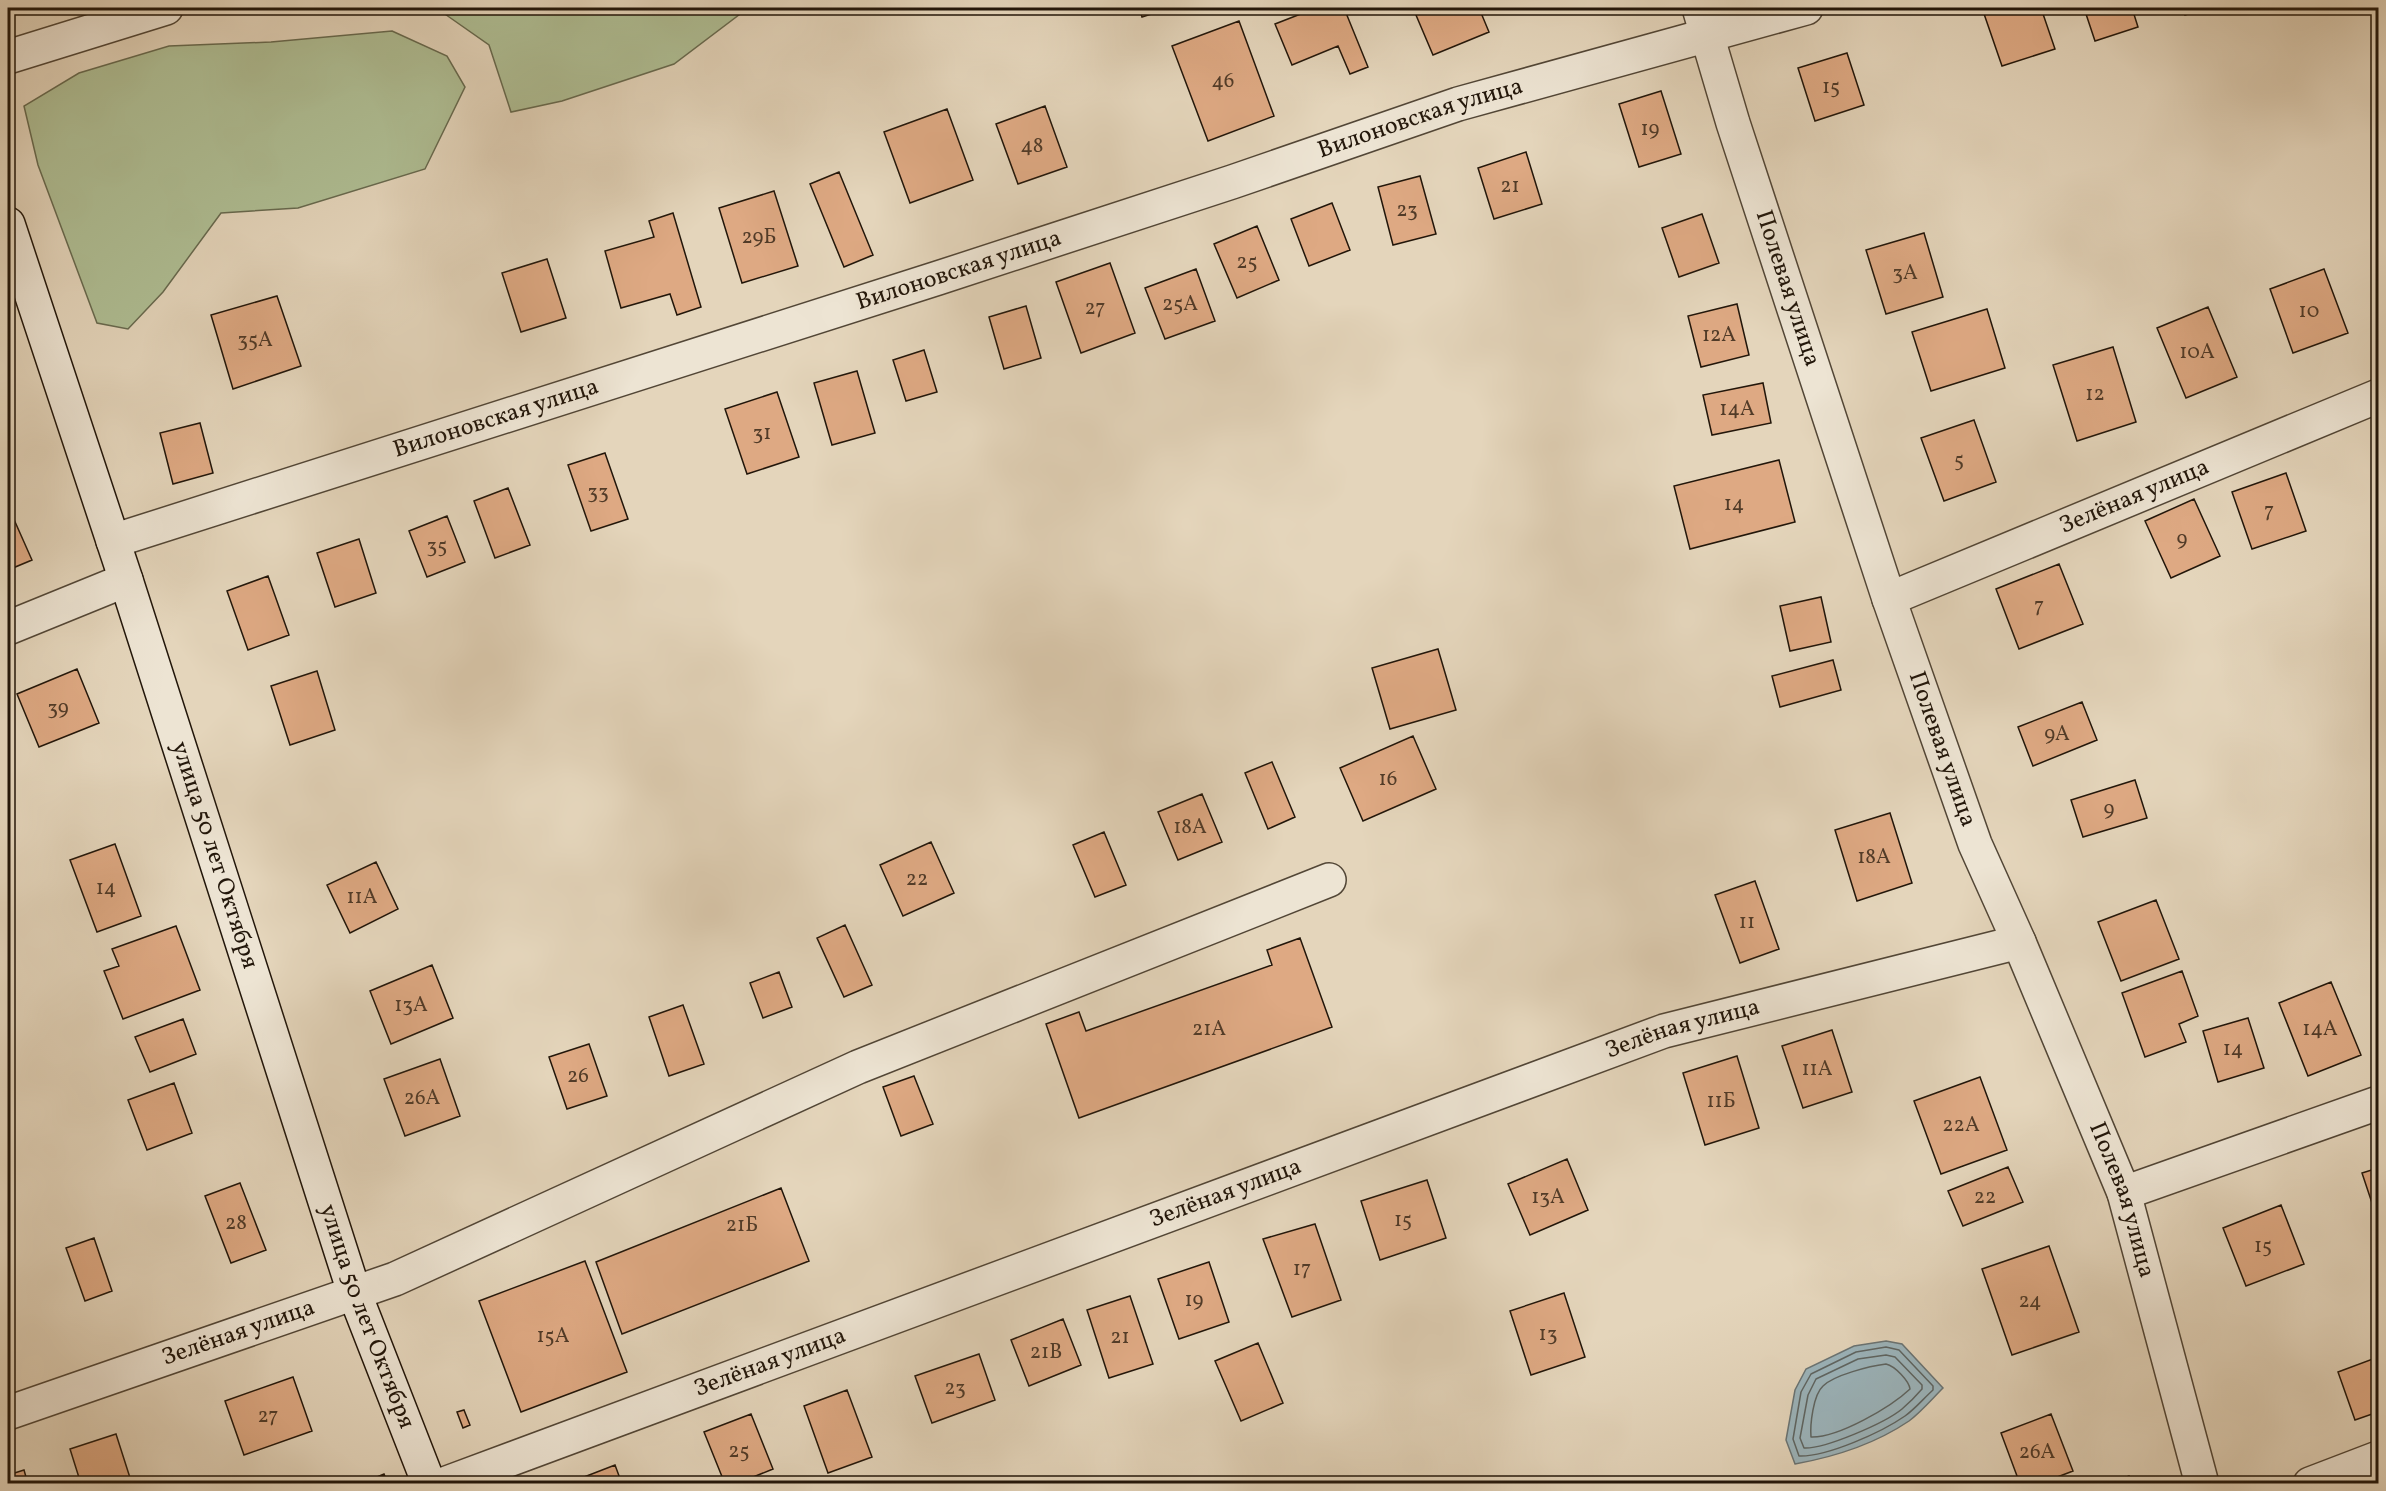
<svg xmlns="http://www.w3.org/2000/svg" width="2386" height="1491" viewBox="0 0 2386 1491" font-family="Vollkorn,serif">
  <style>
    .green { fill: #afbe94; stroke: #686a4f; stroke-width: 1.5 }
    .water { fill: #9cb5bc; stroke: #6b7575; stroke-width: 1.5 }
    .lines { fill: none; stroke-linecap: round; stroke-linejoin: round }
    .shore { stroke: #5f6663; stroke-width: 1.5 }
    .building { fill: #dea983; stroke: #22160a; stroke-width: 1.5 }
    .minor-casing { stroke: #524636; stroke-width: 36 }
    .secondary-casing { stroke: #22160a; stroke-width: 36 }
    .minor { stroke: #ede4d3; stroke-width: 33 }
    .secondary { stroke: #ede4d3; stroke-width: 33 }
    .labels { text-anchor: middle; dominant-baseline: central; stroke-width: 4.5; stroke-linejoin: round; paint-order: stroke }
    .number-label { font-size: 21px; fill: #513b28 }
    .street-label { font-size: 24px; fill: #22160a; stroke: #ede4d3 }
  </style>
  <rect width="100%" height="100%" fill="#e4d5bb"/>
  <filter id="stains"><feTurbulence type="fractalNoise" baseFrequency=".00333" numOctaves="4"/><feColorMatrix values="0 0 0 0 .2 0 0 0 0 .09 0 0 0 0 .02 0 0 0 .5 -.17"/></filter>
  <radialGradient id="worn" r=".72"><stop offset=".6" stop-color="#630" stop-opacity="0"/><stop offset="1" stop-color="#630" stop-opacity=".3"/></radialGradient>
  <path class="green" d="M446 8H748L674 64 562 101 511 112 489 45 442 12Z
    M392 31 447 56 465 87 425 169 298 208 221 213 163 292 128 329 97 323 38 165 24 106 79 73 169 46 271 42Z"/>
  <path class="water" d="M1886 1341 1902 1344 1943 1388C1932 1399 1921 1412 1909 1421 1875 1444 1834 1457 1795 1464L1786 1440 1795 1390 1806 1369 1854 1346Z"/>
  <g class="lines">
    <path class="shore" d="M1886 1347 1899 1350 1933 1386V1390C1924 1398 1915 1409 1905 1416 1882 1432 1827 1457 1799 1456L1793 1439 1801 1392 1811 1374 1856 1352Z
      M1886 1355 1895 1357 1922 1385V1389C1916 1396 1909 1403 1902 1409 1885 1423 1825 1449 1804 1448L1800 1438 1808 1395 1816 1379 1858 1359Z
      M1886 1364C1895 1366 1909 1381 1910 1389 1891 1407 1838 1438 1811 1437 1810 1425 1813 1395 1823 1386 1834 1375 1870 1366 1886 1364Z"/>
  </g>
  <path class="building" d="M1139 8H1170L1142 17Z
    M1316 8H1344L1368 67 1350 74 1338 46 1292 65 1275 24Z
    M1413 8H1479L1489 32 1433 55Z
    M1982 8H2041L2055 49 2002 66Z
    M2084 8H2132L2138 27 2095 41Z
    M2182 8H2206L2185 15Z
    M1239 21 1274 116 1208 141 1172 46Z
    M1847 53 1864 105 1815 121 1798 68Z
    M1661 91 1681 154 1639 167 1619 104Z
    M1045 106 1067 167 1018 184 996 124Z
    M947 109 973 180 910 203 884 132Z
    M1526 152 1542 204 1494 219 1478 168Z
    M839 172 873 255 844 267 810 184Z
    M1420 176 1436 234 1393 245 1378 187Z
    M774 191 798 266 742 283 719 208Z
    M1332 203 1350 250 1309 266 1291 219Z
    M673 213 701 307 677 315 670 294 621 308 605 251 654 237 649 221Z
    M1702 214 1719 263 1679 277 1662 228Z
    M1257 226 1279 280 1237 298 1214 244Z
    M1924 233 1943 297 1886 314 1866 250Z
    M547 259 566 318 521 332 502 273Z
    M1110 263 1135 333 1081 353 1056 282Z
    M1196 269 1215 321 1165 339 1145 288Z
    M2324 269 2348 333 2293 353 2270 289Z
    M277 296 301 366 233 389 211 315Z
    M1737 304 1749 355 1701 367 1688 316Z
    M1026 306 1041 358 1004 369 989 317Z
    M2208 307 2237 377 2186 398 2157 328Z
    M1987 309 2005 368 1931 391 1912 332Z
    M2113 347 2136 422 2077 441 2053 365Z
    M924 350 937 392 906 401 893 360Z
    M857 371 875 433 832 445 814 383Z
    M1763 383 1771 423 1712 435 1703 395Z
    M777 392 799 457 747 474 725 409Z
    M1974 420 1996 482 1944 501 1921 438Z
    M200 423 213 473 173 484 160 433Z
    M605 453 628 519 591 531 568 465Z
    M1779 460 1795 522 1690 549 1674 486Z
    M2286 473 2306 531 2252 549 2232 492Z
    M508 488 530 545 495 558 474 501Z
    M2194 499 2220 556 2171 578 2145 521Z
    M8 506 32 560 8 570Z
    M447 516 465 562 427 577 409 531Z
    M359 539 376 593 335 607 317 553Z
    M2059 564 2083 624 2019 649 1996 589Z
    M268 576 289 635 248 650 227 591Z
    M1821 597 1831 642 1790 651 1780 606Z
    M1438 649 1456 710 1390 729 1372 668Z
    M1833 660 1841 690 1780 707 1772 676Z
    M77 669 99 723 39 747 17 694Z
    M317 671 335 730 290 745 271 686Z
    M2082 702 2097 740 2033 766 2018 727Z
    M1413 736 1436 789 1363 821 1340 768Z
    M1272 762 1295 817 1268 829 1245 773Z
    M2135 780 2147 818 2083 837 2071 800Z
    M1202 794 1222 842 1178 860 1158 812Z
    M1890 813 1912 883 1857 901 1835 830Z
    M1104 832 1126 885 1095 897 1073 845Z
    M931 842 954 893 903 916 880 865Z
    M115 844 141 916 97 932 70 860Z
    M376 862 398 909 350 933 327 885Z
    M1755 881 1779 949 1740 963 1715 895Z
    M2156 900 2179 959 2121 981 2098 922Z
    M845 925 872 985 844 997 817 938Z
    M176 926 200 990 123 1019 104 971 119 966 112 949Z
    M1300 938 1332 1027 1079 1118 1046 1024 1079 1012 1086 1031 1272 965 1267 950Z
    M432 965 453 1018 391 1044 370 991Z
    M2182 971 2198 1016 2179 1024 2186 1042 2145 1057 2122 993Z
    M779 972 792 1007 763 1018 750 983Z
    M2331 982 2361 1055 2308 1076 2279 1003Z
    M683 1005 704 1064 669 1076 649 1017Z
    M2248 1018 2264 1068 2218 1082 2203 1031Z
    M183 1019 196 1054 150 1072 135 1037Z
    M1832 1030 1852 1092 1803 1108 1782 1046Z
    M589 1044 607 1096 567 1109 549 1057Z
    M1737 1056 1759 1128 1705 1145 1683 1073Z
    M440 1059 460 1116 405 1136 384 1079Z
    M914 1076 933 1124 901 1136 883 1087Z
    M1980 1077 2007 1150 1941 1174 1914 1101Z
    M174 1083 192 1133 147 1150 128 1100Z
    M1567 1159 1588 1210 1530 1235 1508 1184Z
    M2008 1167 2023 1202 1963 1226 1948 1191Z
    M2378 1168V1221L2362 1173Z
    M1427 1180 1446 1238 1380 1260 1361 1201Z
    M240 1183 266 1250 231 1263 205 1196Z
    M781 1188 809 1261 622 1334 596 1262Z
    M2281 1205 2304 1264 2246 1286 2223 1228Z
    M1315 1224 1341 1300 1292 1317 1263 1239Z
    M94 1238 112 1291 85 1301 66 1248Z
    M2049 1246 2079 1332 2012 1355 1982 1269Z
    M585 1261 627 1372 521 1412 479 1301Z
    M1209 1262 1229 1322 1179 1339 1158 1279Z
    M1564 1293 1585 1357 1531 1375 1510 1311Z
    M1130 1296 1153 1364 1109 1378 1087 1310Z
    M1063 1319 1081 1365 1029 1386 1011 1340Z
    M1258 1343 1283 1403 1241 1421 1215 1361Z
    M979 1354 995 1400 932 1423 915 1376Z
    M2378 1357V1412L2355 1420 2338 1372Z
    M293 1377 312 1431 244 1455 225 1401Z
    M847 1390 872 1457 828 1473 804 1406Z
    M464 1410 470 1425 463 1428 457 1412Z
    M751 1414 773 1469 736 1484H725L704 1432Z
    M2051 1414 2073 1471 2039 1484H2020L2001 1433Z
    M116 1434 132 1484H81L70 1449Z
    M615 1465 622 1484H566Z
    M24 1470 28 1484H8V1475Z
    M384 1474 388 1484H379L377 1477Z
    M2129 1476 2132 1484H2109Z"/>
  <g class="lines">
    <defs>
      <g id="minor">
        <path id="s1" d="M1699 8 1733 123 1889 599 1975 844 2019 942 2124 1193 2202 1484"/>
        <path d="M8 57 166 8"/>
        <path id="s2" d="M113 541 938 278 1232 182 1458 104 1806 8"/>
        <path id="s3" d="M1889 599 2378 396"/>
        <path d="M8 628 126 580"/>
        <path d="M2124 1193 2378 1103"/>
        <path id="s4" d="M8 1413 395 1279 858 1067 1329 880"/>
        <path id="s5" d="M444 1484 1664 1031 2019 942"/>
        <path d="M2310 1484 2378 1458"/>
      </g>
      <g id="secondary">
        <path id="s6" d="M8 224 126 580 354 1292 429 1484"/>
      </g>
    </defs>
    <use href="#minor" class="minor-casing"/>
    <use href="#secondary" class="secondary-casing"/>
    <use href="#minor" class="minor"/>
    <use href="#secondary" class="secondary"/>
  </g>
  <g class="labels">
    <g class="number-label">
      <text x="1223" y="81">46</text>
      <text x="1831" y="87">15</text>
      <text x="1650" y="129">19</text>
      <text x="1032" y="146">48</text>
      <text x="1510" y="186">21</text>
      <text x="1407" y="210">23</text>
      <text x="759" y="237">29Б</text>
      <text x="1247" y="262">25</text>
      <text x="1905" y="273">3А</text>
      <text x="1180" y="304">25А</text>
      <text x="1095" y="308">27</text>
      <text x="2309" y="311">10</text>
      <text x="1719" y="335">12А</text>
      <text x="255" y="340">35А</text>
      <text x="2197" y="352">10А</text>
      <text x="2095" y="394">12</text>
      <text x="1737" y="409">14А</text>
      <text x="762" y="433">31</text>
      <text x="1959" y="460">5</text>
      <text x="598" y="492">33</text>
      <text x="1734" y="504">14</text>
      <text x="2269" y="511">7</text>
      <text x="2182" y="539">9</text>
      <text x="437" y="546">35</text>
      <text x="2039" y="606">7</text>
      <text x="58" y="708">39</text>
      <text x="2057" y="734">9А</text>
      <text x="1388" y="779">16</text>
      <text x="2109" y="809">9</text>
      <text x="1190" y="827">18А</text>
      <text x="1874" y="857">18А</text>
      <text x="917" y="879">22</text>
      <text x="106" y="888">14</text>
      <text x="362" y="897">11А</text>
      <text x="1747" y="922">11</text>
      <text x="411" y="1005">13А</text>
      <text x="1209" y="1029">21А</text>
      <text x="2320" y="1029">14А</text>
      <text x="2233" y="1049">14</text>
      <text x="1817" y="1069">11А</text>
      <text x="578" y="1076">26</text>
      <text x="422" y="1098">26А</text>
      <text x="1721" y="1101">11Б</text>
      <text x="1961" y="1125">22А</text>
      <text x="1548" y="1197">13А</text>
      <text x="1985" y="1197">22</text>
      <text x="1403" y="1220">15</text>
      <text x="236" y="1223">28</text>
      <text x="742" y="1225">21Б</text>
      <text x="2263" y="1246">15</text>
      <text x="1302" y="1269">17</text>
      <text x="1194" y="1300">19</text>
      <text x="2030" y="1301">24</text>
      <text x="1548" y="1334">13</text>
      <text x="553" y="1336">15А</text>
      <text x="1120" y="1337">21</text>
      <text x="1046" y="1352">21В</text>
      <text x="955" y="1388">23</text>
      <text x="268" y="1416">27</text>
      <text x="739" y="1451">25</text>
      <text x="2037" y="1452">26А</text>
    </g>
    <g class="street-label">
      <text stroke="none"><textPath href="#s2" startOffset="1374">Вилоновская улица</textPath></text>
      <text stroke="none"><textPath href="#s2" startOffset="888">Вилоновская улица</textPath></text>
      <text stroke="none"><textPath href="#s1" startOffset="294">Полевая улица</textPath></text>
      <text stroke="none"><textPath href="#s2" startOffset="402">Вилоновская улица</textPath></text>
      <text stroke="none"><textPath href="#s3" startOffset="266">Зелёная улица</textPath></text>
      <text stroke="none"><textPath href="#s1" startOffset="780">Полевая улица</textPath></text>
      <text stroke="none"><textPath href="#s6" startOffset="664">улица 50 лет Октября</textPath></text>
      <text stroke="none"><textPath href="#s5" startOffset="1320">Зелёная улица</textPath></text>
      <text stroke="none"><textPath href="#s5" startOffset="834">Зелёная улица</textPath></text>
      <text stroke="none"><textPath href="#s1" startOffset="1266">Полевая улица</textPath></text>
      <text stroke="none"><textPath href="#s6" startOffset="1150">улица 50 лет Октября</textPath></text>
      <text stroke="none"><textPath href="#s4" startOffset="244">Зелёная улица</textPath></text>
      <text stroke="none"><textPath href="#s5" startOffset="348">Зелёная улица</textPath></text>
    </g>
  </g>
  <rect width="2386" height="1491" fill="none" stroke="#e4d5bb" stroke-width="30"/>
  <rect x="9" y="9" width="2368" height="1473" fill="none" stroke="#22160a" stroke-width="3"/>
  <rect x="15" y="15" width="2356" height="1461" fill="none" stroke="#22160a" stroke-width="1.5"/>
  <rect width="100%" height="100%" filter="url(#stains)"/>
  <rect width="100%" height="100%" fill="url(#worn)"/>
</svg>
